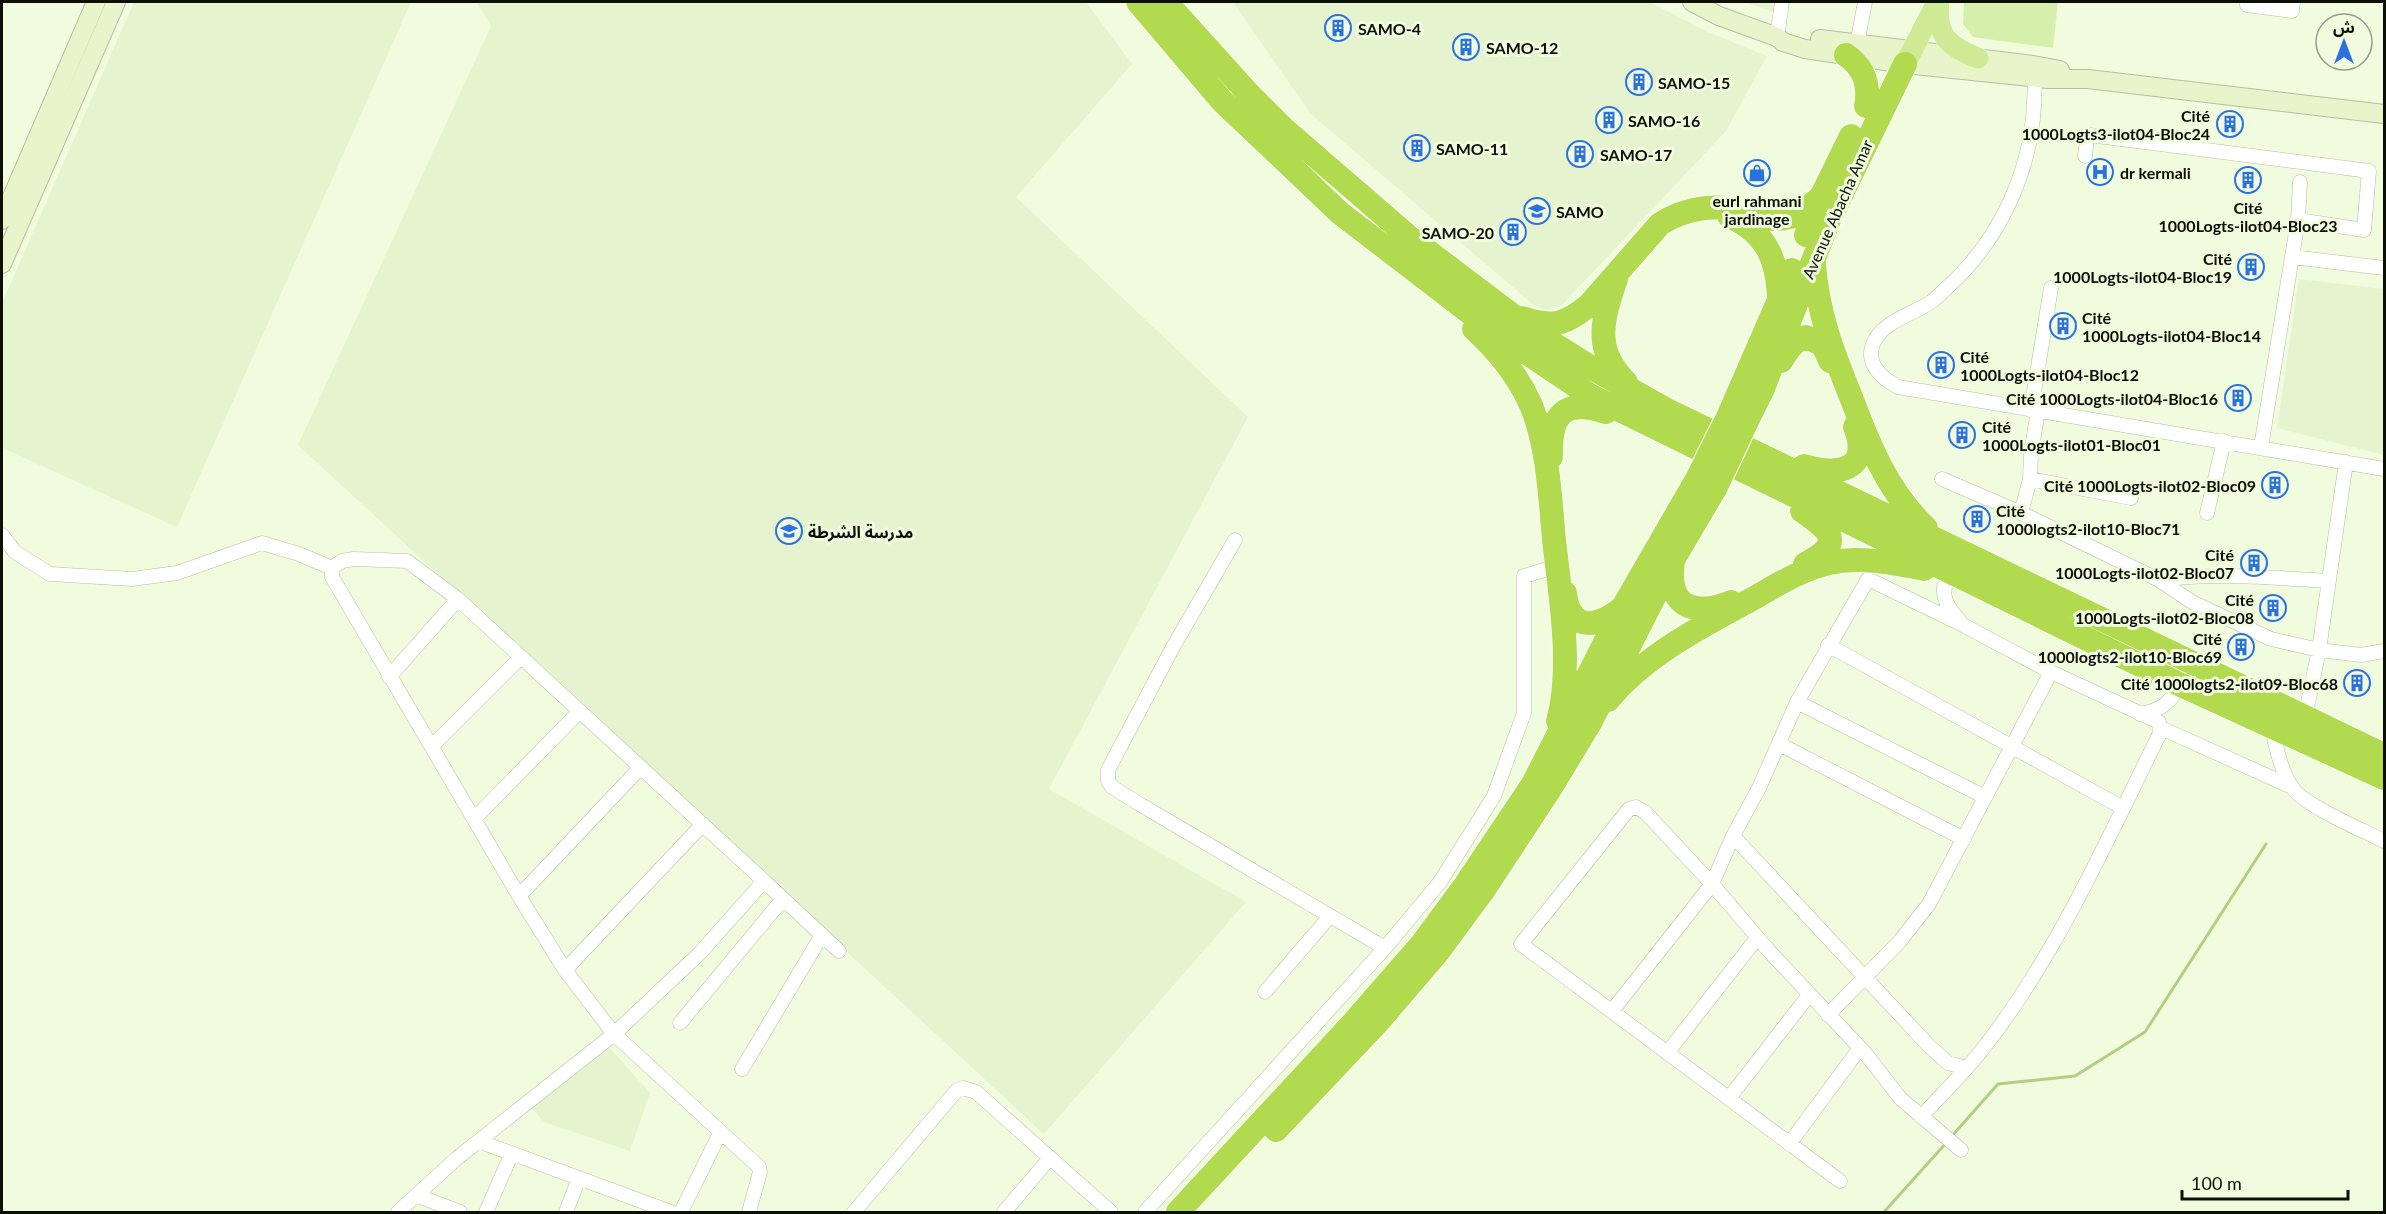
<svg xmlns="http://www.w3.org/2000/svg" width="2386" height="1214" viewBox="0 0 2386 1214" font-family="Lato,'Noto Sans Arabic',sans-serif">
  <style>
    .built { fill: #e5f3cf }
    .green { fill: #d7efac }
    .lines { fill: none; stroke-linecap: round; stroke-linejoin: round }
    .stream { stroke: #b3ce81; stroke-width: 3 }
    .street-casing { stroke: #b4bea3; stroke-width: 15 }
    .secondary-casing { stroke: #b4bea3; stroke-width: 20 }
    .primary-casing { stroke: #fff; stroke-width: 22 }
    .highway-casing { stroke: #fff; stroke-width: 26 }
    .street { stroke: #fff; stroke-width: 14 }
    .secondary { stroke: #e8f4ca; stroke-width: 18 }
    .primary { stroke: #d0e995; stroke-width: 21 }
    .highway { stroke: #b1da4f; stroke-width: 24 }
    .highway-bridge-casing { stroke: #fff; stroke-width: 26; stroke-linecap: butt }
    .highway-bridge { stroke: #b1da4f; stroke-width: 24 }
    .labels { text-anchor: middle; dominant-baseline: central; stroke-width: 6; stroke-linejoin: round; paint-order: stroke }
    .poi-label { font-size: 16px; font-weight: bold; fill: #0c0f06; stroke: #f1fcdf; text-anchor: start }
    .street-label { font-size: 16px; fill: #0c0f06; stroke: #f1fcdf }
  </style>
  <rect width="100%" height="100%" fill="#f1fcdf"/>
  <path class="built" d="M134 2H411L177 527 2 448V303Z
    M476 2H1086L1132 64 1016 197 1248 417 1049 789 1246 902 1044 1134 298 445 491 26Z
    M1233 2H1650L1708 32 1767 56 1726 131 1561 306 1545 310 1536 307 1310 113Z
    M1744 2H1775L1773 12Z
    M2299 279 2384 289V455L2277 428Z
    M609 1047 650 1093 630 1151 544 1122 531 1107Z"/>
  <path class="green" d="M1964 2H2058L2053 48 1973 37 1963 24Z"/>
  <g class="lines">
    <path class="stream" d="M1951 1137 1998 1084 2075 1076 2145 1032 2266 844
      M1884 1212 1947 1142"/>
    <defs>
      <path id="street" d="M2247 2V5L2292 11 2293 2
        M1777 37 1782 2
        M1857 44 1865 2
        M2034 70C2036 82 2034 94 2034 106 2030 173 2000 238 1951 284 1944 290 1938 297 1931 302 1912 315 1882 321 1873 344 1865 364 1883 379 1898 387L2384 469
        M2085 156 2087 137 2090 135 2369 171 2364 230 2298 220
        M2292 257 2384 268
        M2031 410 2051 288
        M2261 447 2298 220 2300 182
        M1942 479 2021 513 2159 580 2192 602 2271 639 2319 650 2361 655 2384 651
        M2030 479 2031 453 2038 411
        M2021 513 2030 479 2131 498
        M2207 513 2224 441
        M2 535 15 552 50 574 132 579 177 573 262 543 299 554 332 568
        M1235 540 1173 647 1108 770V781L1112 787 1141 805 1385 948
        M2159 580C2215 572 2273 578 2329 581
        M1960 621C1951 611 1943 602 1944 587L1950 581 1963 577
        M1828 645 2123 808
        M389 677 458 599
        M1797 702 1985 797
        M2140 714C2162 710 2169 703 2181 685
        M2305 717 2319 650 2346 462
        M2271 725C2276 745 2280 770 2292 787 2304 806 2363 830 2384 841
        M2161 728 2292 787
        M1779 744 1964 839
        M432 746 521 657
        M475 818 580 711
        M1733 836 1929 1046 1948 1063 1966 1068
        M764 881 839 951
        M519 896 641 767
        M565 970 703 824
        M1265 992 1330 916
        M1612 1011 1712 884 1733 836 1759 788 1797 702 1868 579 1965 626 2051 672 2159 722 2160 733C2108 838 2057 954 1985 1046 1966 1071 1942 1094 1921 1117
        M1828 1015 1900 941 1929 904 2051 672
        M680 1023 783 899
        M1667 1053 1757 938
        M742 1069 822 935
        M1729 1098 1809 995
        M481 1142 671 1212
        M1789 1144 1860 1048
        M1840 1181 1521 944 1629 809 1636 807 1645 812 1712 884 1769 951 1865 1053 1901 1099 1961 1150
        M418 1196 460 1212
        M398 1212 456 1159 614 1034 700 953 764 881 458 599 407 561 354 559 342 561 332 568V577L519 896 565 970 614 1034 759 1167 760 1172 749 1212
        M486 1212 512 1153
        M566 1212 579 1178
        M681 1212 720 1133
        M854 1212 957 1090 963 1088 976 1092 1111 1212
        M1004 1212 1050 1158
        M1145 1212 1385 948 1440 882 1494 796 1524 713V576L1544 570 1557 562"/>
      <path id="secondary" d="M1692 2 1719 16 1777 37 1783 42 1805 49 1905 64 2048 79H2088L2384 114
        M1820 39 2033 65 2060 70
        M2 220 96 2
        M2 264 116 2"/>
      <path id="primary" d="M1939 2C1935 35 1949 47 1978 58
        M1905 64 1937 2"/>
      <path id="highway" d="M1138 2 1222 101 1340 213 1491 329 1591 396 2181 685 2384 778
        M1166 2 1248 93 1283 128 1409 237 1536 333 1592 368 1667 410 2384 755
        M1846 55C1864 68 1870 84 1866 106
        M1729 216C1767 233 1777 259 1779 298
        M1806 235 1821 197 1851 136
        M1814 264C1818 314 1832 350 1851 397 1869 445 1888 492 1926 528
        M1616 279C1603 318 1592 349 1626 382
        M1522 318C1552 328 1565 325 1589 305L1660 224C1685 208 1715 203 1745 212 1761 217 1773 222 1790 217 1802 214 1811 205 1821 197
        M1474 329C1497 350 1518 376 1531 405 1548 446 1550 496 1554 540 1560 594 1573 668 1558 721
        M1781 361C1788 350 1793 341 1806 337L1823 345 1830 361
        M1728 417 1792 270
        M1747 421 1762 391 1829 220 1905 64
        M1551 457C1550 415 1563 398 1606 412
        M1804 466C1838 476 1872 471 1855 427
        M1802 511C1832 532 1845 543 1805 564
        M1673 560C1672 570 1671 580 1674 589 1681 615 1712 610 1731 602
        M1565 593C1570 634 1599 627 1623 607
        M1608 700C1646 654 1703 626 1754 598 1777 585 1802 569 1829 563 1861 556 1893 563 1924 569
        M1276 1130 1378 1022 1438 952 1483 891 1550 789 1590 723 1673 560 1716 487
        M1178 1212 1353 1023 1421 945 1466 884 1533 784 1623 607 1697 479"/>
    </defs>
    <use href="#street" class="street-casing"/>
    <use href="#secondary" class="secondary-casing"/>
    <use href="#primary" class="primary-casing"/>
    <use href="#highway" class="highway-casing"/>
    <use href="#street" class="street"/>
    <use href="#secondary" class="secondary"/>
    <use href="#primary" class="primary"/>
    <use href="#highway" class="highway"/>
    <defs>
      <path id="highway-bridge" d="M1697 479 1728 417
        M1716 487 1747 421"/>
    </defs>
    <use href="#highway-bridge" class="highway-bridge-casing"/>
    <use href="#highway-bridge" class="highway-bridge"/>
  </g>
  <defs>
    <symbol id="building-ring" viewBox="-11 -11 22 22"><circle r="9.5" fill="#f1fcdf" stroke="#2c72de" stroke-width="1.5"/><path d="M-4-6H4V6H1V3H-1V6H-4ZM-2.5-4.3h1.7v1.8h-1.7ZM.8-4.3h1.7v1.8H.8ZM-2.5-1h1.7V.8h-1.7ZM.8-1h1.7V.8H.8Z" fill="#2c72de"/></symbol>
    <symbol id="hospital-ring" viewBox="-11 -11 22 22"><circle r="9.5" fill="#f1fcdf" stroke="#2c72de" stroke-width="1.5"/><path d="M-5-5h3v3.5h4V-5h3V5h-3V1.5h-4V5h-3Z" fill="#2c72de"/></symbol>
    <symbol id="shop-ring" viewBox="-11 -11 22 22"><circle r="9.5" fill="#f1fcdf" stroke="#2c72de" stroke-width="1.5"/><path d="M-5-2.5h2.3a2.7 3.5 0 0 1 5.4 0H5L5.5 6h-11ZM-1.5-2.5h3a1.5 2.3 0 0 0-3 0Z" fill="#2c72de"/></symbol>
    <symbol id="university-ring" viewBox="-11 -11 22 22"><circle r="9.5" fill="#f1fcdf" stroke="#2c72de" stroke-width="1.5"/><path d="M0-5L7-2L0 1L-7-2ZM-4 1L0 2.5L4 1V4Q0 6-4 4Z" fill="#2c72de"/></symbol>
  </defs>
  <g fill-rule="evenodd">
    <use href="#building-ring" x="1323" y="13" width="30" height="30"/>
    <use href="#building-ring" x="1451" y="32" width="30" height="30"/>
    <use href="#building-ring" x="1624" y="67" width="30" height="30"/>
    <use href="#building-ring" x="1594" y="105" width="30" height="30"/>
    <use href="#building-ring" x="2215" y="109" width="30" height="30"/>
    <use href="#building-ring" x="1402" y="133" width="30" height="30"/>
    <use href="#building-ring" x="1565" y="139" width="30" height="30"/>
    <use href="#hospital-ring" x="2085" y="157" width="30" height="30"/>
    <use href="#shop-ring" x="1742" y="158" width="30" height="30"/>
    <use href="#building-ring" x="2233" y="165" width="30" height="30"/>
    <use href="#university-ring" x="1522" y="196" width="30" height="30"/>
    <use href="#building-ring" x="1498" y="217" width="30" height="30"/>
    <use href="#building-ring" x="2236" y="252" width="30" height="30"/>
    <use href="#building-ring" x="2048" y="311" width="30" height="30"/>
    <use href="#building-ring" x="1926" y="350" width="30" height="30"/>
    <use href="#building-ring" x="2223" y="383" width="30" height="30"/>
    <use href="#building-ring" x="1947" y="420" width="30" height="30"/>
    <use href="#building-ring" x="2260" y="470" width="30" height="30"/>
    <use href="#building-ring" x="1962" y="504" width="30" height="30"/>
    <use href="#university-ring" x="774" y="516" width="30" height="30"/>
    <use href="#building-ring" x="2239" y="548" width="30" height="30"/>
    <use href="#building-ring" x="2258" y="593" width="30" height="30"/>
    <use href="#building-ring" x="2226" y="632" width="30" height="30"/>
    <use href="#building-ring" x="2342" y="668" width="30" height="30"/>
  </g>
  <g class="labels">
    <g class="poi-label">
      <text x="1358" y="28">SAMO-4</text>
      <text x="1486" y="47">SAMO-12</text>
      <text x="1658" y="82">SAMO-15</text>
      <text x="2210" y="115" text-anchor="end">Cité<tspan x="2210" dy="18">1000Logts3-ilot04-Bloc24</tspan></text>
      <text x="1628" y="120">SAMO-16</text>
      <text x="1436" y="148">SAMO-11</text>
      <text x="1600" y="154">SAMO-17</text>
      <text x="2120" y="172">dr kermali</text>
      <text x="1757" y="200" text-anchor="middle">eurl rahmani<tspan x="1757" dy="18">jardinage</tspan></text>
      <text x="2248" y="207" text-anchor="middle">Cité<tspan x="2248" dy="18">1000Logts-ilot04-Bloc23</tspan></text>
      <text x="1556" y="211">SAMO</text>
      <text x="1494" y="232" text-anchor="end">SAMO-20</text>
      <text x="2232" y="258" text-anchor="end">Cité<tspan x="2232" dy="18">1000Logts-ilot04-Bloc19</tspan></text>
      <text x="2082" y="317">Cité<tspan x="2082" dy="18">1000Logts-ilot04-Bloc14</tspan></text>
      <text x="1960" y="356">Cité<tspan x="1960" dy="18">1000Logts-ilot04-Bloc12</tspan></text>
      <text x="2218" y="398" text-anchor="end">Cité 1000Logts-ilot04-Bloc16</text>
      <text x="1982" y="426">Cité<tspan x="1982" dy="18">1000Logts-ilot01-Bloc01</tspan></text>
      <text x="2256" y="485" text-anchor="end">Cité 1000Logts-ilot02-Bloc09</text>
      <text x="1996" y="510">Cité<tspan x="1996" dy="18">1000logts2-ilot10-Bloc71</tspan></text>
      <text x="808" y="531">مدرسة الشرطة</text>
      <text x="2234" y="554" text-anchor="end">Cité<tspan x="2234" dy="18">1000Logts-ilot02-Bloc07</tspan></text>
      <text x="2254" y="599" text-anchor="end">Cité<tspan x="2254" dy="18">1000Logts-ilot02-Bloc08</tspan></text>
      <text x="2222" y="638" text-anchor="end">Cité<tspan x="2222" dy="18">1000logts2-ilot10-Bloc69</tspan></text>
      <text x="2338" y="683" text-anchor="end">Cité 1000logts2-ilot09-Bloc68</text>
    </g>
    <g class="street-label">
      <text transform="translate(1837 209) rotate(-66)">Avenue Abacha Amar</text>
    </g>
  </g>
  <rect width="2386" height="1214" fill="none" stroke="#0c0f06" stroke-width="6"/>
  <g transform="translate(2344 42)"><circle r="28" fill="#f1fcdf" stroke="#959d88" stroke-width="1.5"/>
  <path d="M0-4.5L10 22L0 15L-10 22Z" fill="#2c72de"/>
  <text y="-9" font-size="16" font-weight="bold" text-anchor="middle" fill="#0c0f06">ش</text>
  </g>
  <path d="M2182 1190v9h166v-9" fill="none" stroke="#0c0f06" stroke-width="3"/>
  <text x="2191" y="1190" font-size="18" fill="#0c0f06" stroke="#f1fcdf" stroke-width="4.5" paint-order="stroke">100 m</text>
</svg>
